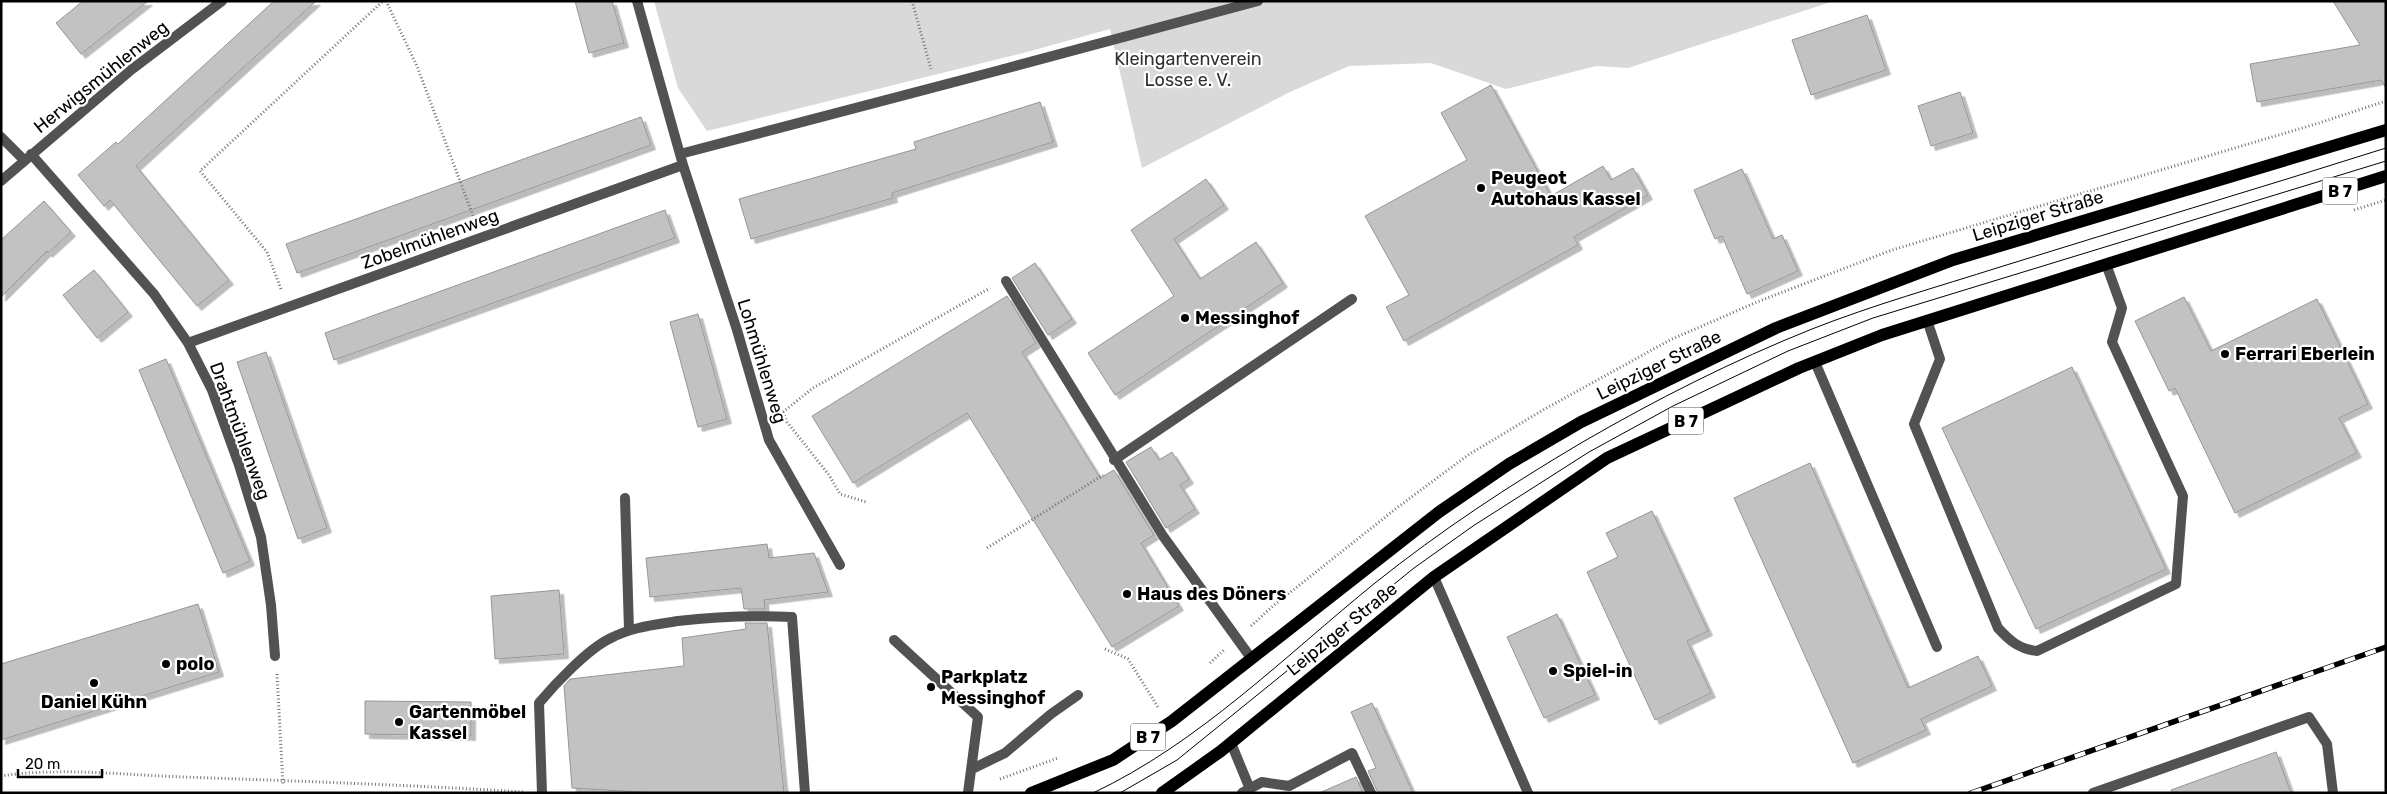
<svg xmlns="http://www.w3.org/2000/svg" width="2387" height="794" viewBox="0 0 2387 794" font-family="Rubik,sans-serif">
  <style>
    .green { fill: #d9d9d9 }
    .building { fill: #c2c2c2; stroke: #969696; filter: url(#shadow) }
    .lines { fill: none; stroke-linecap: round; stroke-linejoin: round }
    .path { stroke: #747474; stroke-width: 3; stroke-dasharray: 1 2.5; stroke-linecap: butt }
    .service { stroke: #525252; stroke-width: 10 }
    .minor { stroke: #525252; stroke-width: 10 }
    .primary { stroke: #000; stroke-width: 12 }
    .tram { stroke: #000; stroke-width: 1 }
    .rail-casing { stroke: #000; stroke-width: 5.5 }
    .rail { stroke: #fff; stroke-width: 4; stroke-dasharray: 11; stroke-linecap: butt }
    .poi-dot { fill: #000; stroke: #fff; stroke-width: 2 }
    .labels { text-anchor: middle; dominant-baseline: central; stroke-width: 4.5; stroke-linejoin: round; paint-order: stroke }
    .shield { fill: #fff; stroke: #4c4c4c; stroke-width: 1 }
    .shield-label { font-size: 16px; font-weight: bold; fill: #000 }
    .park-label { font-size: 18px; fill: #303030; stroke: #fff }
    .street-label { font-size: 18px; fill: #000; stroke: #fff }
    .poi-label { font-size: 18px; font-weight: bold; fill: #000; stroke: #fff; text-anchor: start }
  </style>
  <defs>
    <filter id="shadow"><feDropShadow dx="4.5" dy="4.5" stdDeviation="0" flood-color="#0004"/></filter>
  </defs>
  <rect width="100%" height="100%" fill="#fff"/>
  <path class="green" d="M654 1H1834L1628 68 1596 66 1506 89 1431 63 1349 66 1290 92 1142 168 1110 29 1027 52 707 131 678 88Z"/>
  <path class="building" d="M83 1H148L81 54 56 23Z
    M274 1H316L136 166 229 280 197 306 110 200 104 206 78 175 116 142 118 144Z
    M575 1H612L624 43 589 53Z
    M2333 1H2386V88L2381 80 2257 102 2250 64 2360 45Z
    M1867 15 1886 70 1811 95 1792 40Z
    M1491 85 1551 196 1603 166 1611 180 1633 168 1648 195 1574 237 1578 245 1404 341 1386 307 1409 295 1365 216 1467 160 1441 113Z
    M1960 92 1973 133 1931 146 1918 106Z
    M1040 102 1053 142 892 193 893 198 751 239 739 199 916 149 914 142Z
    M641 117 651 145 297 273 286 244Z
    M1742 169 1773 239 1782 235 1798 271 1747 294 1722 236 1715 239 1694 190Z
    M1206 179 1224 205 1174 239 1200 279 1256 242 1283 283 1115 395 1088 353 1174 296 1131 230Z
    M44 201 71 232 48 253 47 251 1 297V240Z
    M665 210 675 238 334 360 325 333Z
    M1035 263 1072 319 1048 335 1012 278Z
    M94 270 128 312 97 338 63 295Z
    M1007 296 1036 343 1022 352 1100 478 1114 470 1154 535 1141 543 1179 606 1112 647 967 413 853 483 812 416Z
    M2184 297 2211 351 2317 299 2368 404 2339 418 2357 453 2235 513 2175 388 2169 391 2135 321Z
    M698 314 727 419 698 427 670 322Z
    M266 352 327 528 298 539 237 362Z
    M166 359 250 561 223 573 139 370Z
    M2072 367 2166 569 2036 629 1942 428Z
    M1151 447 1159 460 1172 452 1189 479 1180 485 1195 509 1166 528 1126 462Z
    M1810 463 1908 688 1978 656 1992 686 1921 719 1926 730 1853 763 1734 498Z
    M1652 511 1708 631 1687 641 1711 693 1655 720 1587 572 1618 557 1606 533Z
    M767 544 769 558 814 553 828 592 764 600 765 609H744L741 588 650 597 646 558Z
    M559 590 564 654 495 659 491 596Z
    M198 604 219 672 1 740V664Z
    M1557 614 1595 695 1544 718 1507 637Z
    M745 623H767L784 793H655L572 788 564 686 570 679 684 666 682 638 746 629Z
    M365 701 471 702V736L365 734Z
    M1372 703 1413 793H1378L1368 771 1376 768 1351 712Z
    M2276 752 2291 793H2172L2171 790Z
    M1356 777 1363 793H1319Z"/>
  <g class="lines">
    <path class="path" d="M386 1 417 66 475 221
      M912 1 931 69
      M2354 210 2386 200
      M281 289 267 252 200 171 383 1
      M783 412 813 388 990 288
      M783 412 787 422 829 475 840 494 866 502
      M987 548 1103 475
      M1251 626 1273 606 1398 507 1468 455 1543 410 1670 340 1757 302 1892 250 2319 123 2386 101
      M1105 649 1128 659 1158 707
      M1210 663 1224 650
      M277 674 283 785
      M1 776C57 767 126 775 183 777 297 781 411 785 524 792
      M1000 779 1058 758"/>
    <path class="service" d="M1004 69 1258 1
      M1006 281 1163 536 1251 658
      M1927 320 1940 359 1914 424 1998 628C2010 641 2019 649 2037 651L2176 584 2183 496 2112 342 2122 308 2106 264
      M1815 362 1937 647
      M1114 460 1352 299
      M625 498 629 630
      M1434 577 1528 793
      M894 640 978 717 968 793
      M1231 743 1250 789
      M972 769 1005 753 1051 714 1078 695
      M542 793 539 703C555 684 587 650 609 639 631 627 654 625 678 621 719 616 751 615 792 617L805 793
      M1242 793 1262 782 1289 786 1352 753 1371 793
      M2093 793 2309 717 2327 744 2333 793"/>
    <path class="minor" d="M637 1 683 165 737 330 769 440 840 565
      M1 137 24 160
      M31 154 154 294 188 343 212 390 239 465 261 537 271 605 275 656
      M680 154 1004 69
      M1 181 131 70 222 1
      M188 343 683 165"/>
    <path class="primary" d="M1031 793 1113 760 1172 721 1439 512 1509 464 1581 422 1776 328 1953 260 2386 130
      M1162 793 1221 751 1434 577 1607 458 1799 368 1882 335 2386 176"/>
    <path class="tram" d="M1093 793C1199 743 1285 656 1375 583 1440 531 1510 485 1581 443 1655 400 1732 361 1812 329 1873 305 1937 287 2000 267 2128 227 2257 189 2386 148
      M1120 793 1177 760 1414 568 1473 526 1589 452 1673 406 1788 351 1873 318 2386 161"/>
    <defs>
      <path id="rail" d="M1971 793 2386 647"/>
    </defs>
    <use href="#rail" class="rail-casing"/>
    <use href="#rail" class="rail"/>
  </g>
  <g class="poi-dot">
    <circle cx="1481" cy="188" r="5"/>
    <circle cx="1185" cy="318" r="5"/>
    <circle cx="2225" cy="354" r="5"/>
    <circle cx="1127" cy="594" r="5"/>
    <circle cx="166" cy="664" r="5"/>
    <circle cx="1553" cy="671" r="5"/>
    <circle cx="94" cy="683" r="5"/>
    <circle cx="931" cy="687" r="5"/>
    <circle cx="399" cy="722" r="5"/>
  </g>
  <g class="labels">
    <g class="shield">
      <rect x="2322.5" y="177.5" width="35" height="27" rx="4"/>
      <rect x="1668.5" y="407.5" width="35" height="27" rx="4"/>
      <rect x="1130.5" y="723.5" width="35" height="27" rx="4"/>
    </g>
    <g class="shield-label">
      <text x="2340" y="191">B 7</text>
      <text x="1686" y="421">B 7</text>
      <text x="1148" y="737">B 7</text>
    </g>
    <g class="park-label">
      <text x="1188" y="59">Kleingartenverein<tspan x="1188" dy="21">Losse e. V.</tspan></text>
    </g>
    <g class="street-label">
      <text transform="translate(101 77) rotate(-39)">Herwigsmühlenweg</text>
      <text transform="translate(2038 216) rotate(-17)">Leipziger Straße</text>
      <text transform="translate(430 239) rotate(-20)">Zobelmühlenweg</text>
      <text transform="translate(762 361) rotate(73)">Lohmühlenweg</text>
      <text transform="translate(1659 365) rotate(-26)">Leipziger Straße</text>
      <text transform="translate(240 431) rotate(70)">Drahtmühlenweg</text>
      <text transform="translate(1342 629) rotate(-39)">Leipziger Straße</text>
    </g>
    <g class="poi-label">
      <text x="1491" y="178">Peugeot<tspan x="1491" dy="21">Autohaus Kassel</tspan></text>
      <text x="1195" y="318">Messinghof</text>
      <text x="2235" y="354">Ferrari Eberlein</text>
      <text x="1137" y="594">Haus des Döners</text>
      <text x="176" y="664">polo</text>
      <text x="1563" y="671">Spiel-in</text>
      <text x="941" y="677">Parkplatz<tspan x="941" dy="21">Messinghof</tspan></text>
      <text x="94" y="702" text-anchor="middle">Daniel Kühn</text>
      <text x="409" y="712">Gartenmöbel<tspan x="409" dy="21">Kassel</tspan></text>
    </g>
  </g>
  <rect width="2387" height="794" fill="none" stroke="#000000" stroke-width="5"/>
  <path d="M18 769v8h84v-8" fill="none" stroke="#000000" stroke-width="2.5"/>
  <text x="25" y="769" font-size="15" fill="#000000" stroke="#ffffff" stroke-width="4" paint-order="stroke">20 m</text>
</svg>
